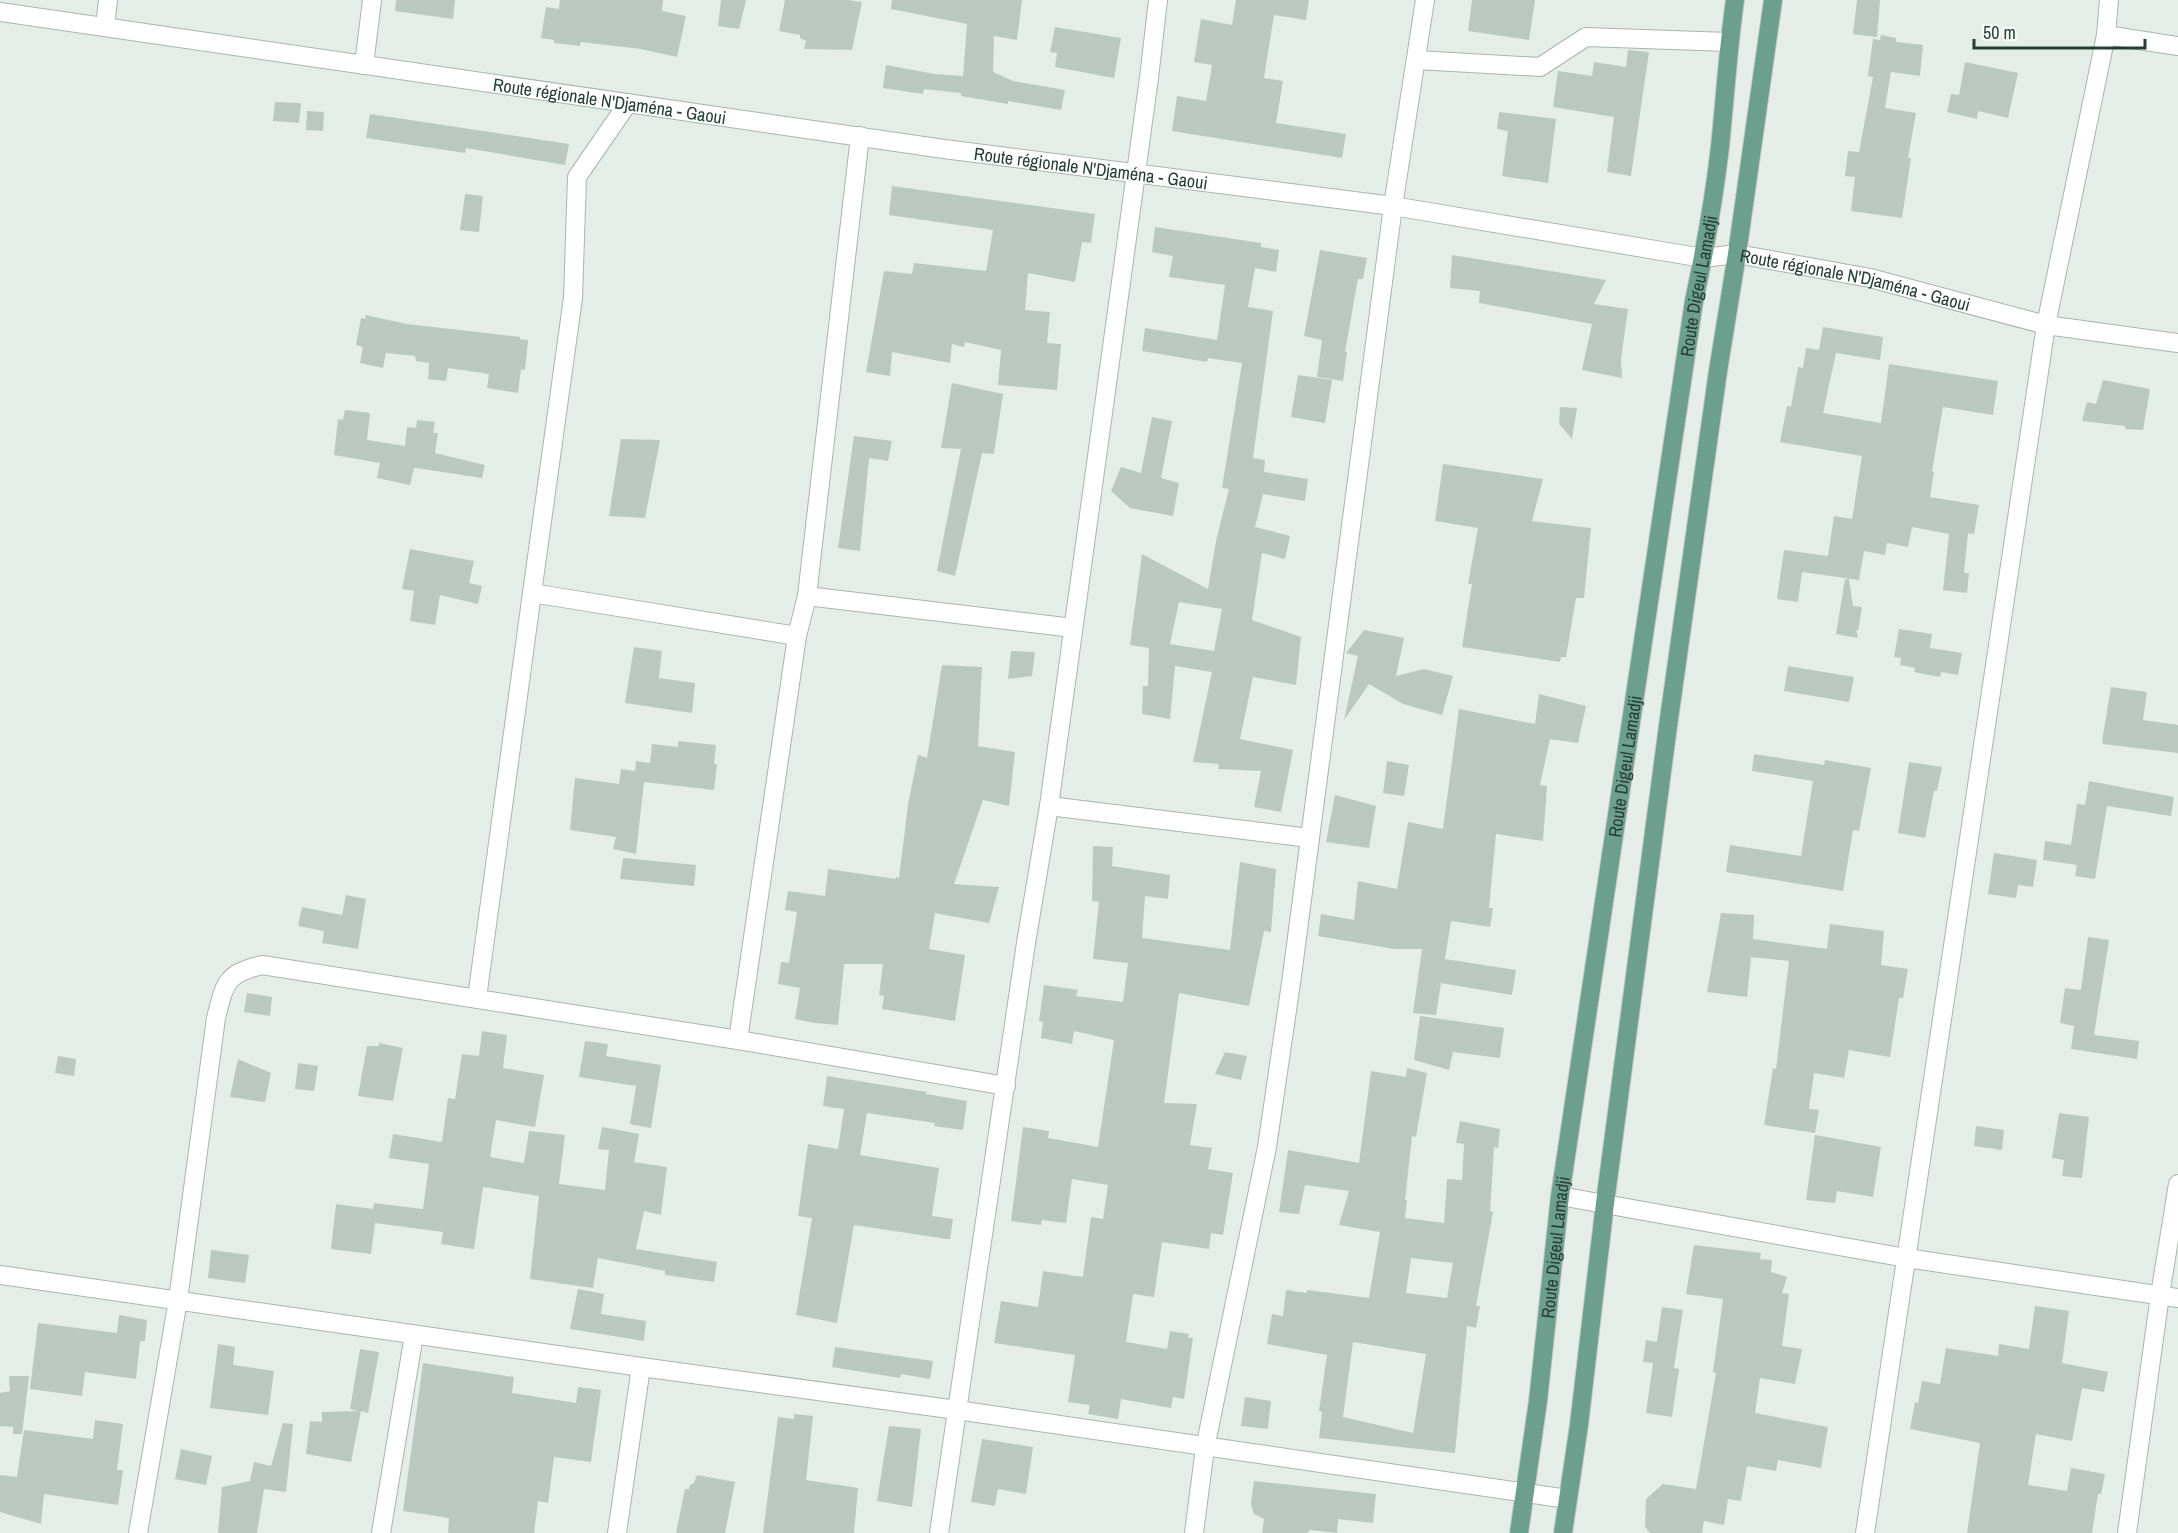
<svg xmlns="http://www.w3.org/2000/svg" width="2178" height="1533" viewBox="0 0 2178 1533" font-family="'Archivo Narrow',sans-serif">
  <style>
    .building { fill: #bbc8c2; fill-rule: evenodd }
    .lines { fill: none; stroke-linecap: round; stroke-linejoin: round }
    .minor-casing { stroke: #a8b5af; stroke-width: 20 }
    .major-casing { stroke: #c2c9c6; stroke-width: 20 }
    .minor { stroke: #fff; stroke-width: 18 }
    .major { stroke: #6d9f8e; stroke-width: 18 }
    .labels { text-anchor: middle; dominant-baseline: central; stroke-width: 4.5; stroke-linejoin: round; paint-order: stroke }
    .street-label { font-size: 18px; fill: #263e35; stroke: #f6faf7 }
  </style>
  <rect width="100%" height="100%" fill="#e5ede9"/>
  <path class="building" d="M396 0H455L453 19 395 11Z
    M560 0H663L662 11 686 16 677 57 641 49 581 42 580 46 554 43V40L541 38 546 7 559 9Z
    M721 0H746L739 29 718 26Z
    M785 0H848L862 2 852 50 804 49 806 41 800 38V35L779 31Z
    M892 0H1022L1017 40 994 36 993 72 1013 81 1065 90 1061 110 1008 101V104L961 96V93L924 89 923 94 883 88 886 65 935 74 963 76 967 24 891 9Z
    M1236 0H1309L1306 20 1274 15 1264 78 1283 81 1276 123 1346 134 1342 158 1172 131 1177 96 1206 101 1212 65 1194 62 1201 19 1232 25Z
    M1472 0H1535L1529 40 1468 31Z
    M1857 0H1880L1877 37 1853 34Z
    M1055 27 1121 38 1114 78 1055 67 1057 53 1050 52Z
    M1881 35 1896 38V42L1923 45 1920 76 1891 72 1885 108 1916 113 1908 158H1911L1902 218 1851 211 1855 177 1845 176 1848 151 1859 152 1873 77 1868 76 1873 39 1880 40Z
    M1628 50 1649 52 1631 176 1607 172 1614 117 1553 107 1558 71 1592 76 1594 62 1626 67Z
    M1965 62 2018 73 2008 118 1978 111 1977 119 1947 112 1951 94 1959 95Z
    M275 102 301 103 299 123 273 121Z
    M307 111 324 112 323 131 306 130Z
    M1499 112 1556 119 1548 183 1502 176 1508 131 1497 129Z
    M370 114 569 144 565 165 466 148 465 153 366 138Z
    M892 186 1095 214 1091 243 1082 242 1075 282 1028 273 1025 310 1050 312 1047 343 1061 344 1057 390 998 385 1001 350 965 342 964 347 952 344 950 363 892 352 890 376 866 372 884 271 912 274 914 263 986 271 993 230 889 215Z
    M465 194 483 196 479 232 460 230Z
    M1155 227 1261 243V247L1279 250 1276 272 1255 268 1248 307 1273 311 1253 458 1265 460 1264 472 1308 479 1305 501 1263 494 1255 527 1290 536 1285 559 1262 553 1252 620 1301 637 1296 685 1253 677 1240 739 1293 750 1281 812 1254 807 1261 771 1218 769 1219 764 1193 762 1212 672 1175 666 1170 719 1142 714 1143 686H1148L1149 648 1130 645 1142 554 1208 589 1216 541 1229 489 1222 488 1242 363 1208 358 1207 362 1142 351 1145 328 1217 340 1225 285 1169 277 1173 256 1152 252ZM1179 602 1222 609 1214 651 1170 644Z
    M1320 250 1367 258 1363 279H1358L1345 352H1347L1343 381 1317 377 1322 340 1304 336Z
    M1452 255 1606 280 1594 304 1628 309 1621 359 1622 378 1582 370 1592 324 1479 303 1480 291 1450 288Z
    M365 315 407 324 520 337V339L528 340 525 370 521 369 518 393 487 388 489 374 448 368 446 381 428 379 429 363 416 361 415 356 386 353 383 368 360 363 363 347 356 345 361 318 366 319Z
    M1823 327 1883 337 1880 360 1836 353 1823 413 1881 423 1889 364 1998 381 1993 415 1943 407 1932 471 1934 472 1930 497 1979 505 1974 534 1968 533 1964 573H1969L1967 593 1943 590 1949 534 1912 527 1908 547 1887 543 1885 555 1864 551 1859 580 1802 572 1798 602 1777 599 1784 550 1828 556 1834 516 1852 519 1862 456 1780 442 1787 406 1791 407 1798 367 1803 368 1806 348 1819 350Z
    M1298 375 1332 380 1325 423 1291 417Z
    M2103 380 2150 389 2143 430 2125 429V426L2082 421 2087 402 2096 404Z
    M952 383 1003 394 994 454 982 453 955 576 937 571 961 449 941 448Z
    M1560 407 1577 408 1572 439 1559 424Z
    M345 410 370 413 367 440 405 446 407 427 416 428 417 420 435 422 433 433H438L435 453 485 465 482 478 416 468H414L410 485 377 478 380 463 334 455 338 419 343 420Z
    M1152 417 1172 421 1161 478 1179 483 1173 516 1130 508 1111 491 1121 467 1141 473Z
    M854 436 892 441 888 461 869 458 860 551 838 548Z
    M621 439 660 440 645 518 609 516Z
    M1443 464 1543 479 1532 521 1591 528 1584 598H1576L1566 657H1561L1560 662 1462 647 1472 584H1468L1478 528 1435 521Z
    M410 549 474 561 469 583 482 586 478 604 440 595 435 625 410 621 414 591 402 589Z
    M1845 579H1849L1853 606 1862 607 1858 631 1856 630 1858 638 1836 634Z
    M1899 629 1932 634 1930 648 1962 653 1958 675 1941 672 1940 677 1914 672 1915 668 1900 665 1901 658 1894 657Z
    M1364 630 1404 638 1396 676 1424 669 1453 676 1442 715 1403 704 1369 684 1344 720 1358 656 1346 653Z
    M634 647 662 651 659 678 695 683 692 713 625 703Z
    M1011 651 1035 652 1032 676 1008 679Z
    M942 665 982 667 978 746 1015 752 1009 806 983 800 954 884 999 887 989 923 935 913 929 949 965 955 955 1021 882 1009 884 996 879 995 883 964H844L838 1025 815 1023 795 1019 800 988 778 984 781 962 789 963 797 912 785 910 788 891 825 896 828 869 896 879V877L899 878 908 805 918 755 927 758Z
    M1788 666 1854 677 1849 702 1784 691Z
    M2111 687 2147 692 2143 720 2178 725V753L2103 744 2102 741Z
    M1539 694 1586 706 1578 743 1550 739 1540 785 1547 786 1543 841 1496 834 1489 908H1493L1490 927 1451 921 1445 959 1516 970 1512 995 1441 983 1436 1015 1413 1013 1422 949H1394L1318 936 1321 914 1354 920 1358 881 1397 889 1408 822 1443 829 1459 709 1535 724Z
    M678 741 716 745 714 764H717L714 790 644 782 636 854 613 849 616 837 570 830 575 778 619 784 621 769 635 771 636 761 650 763 652 744 678 747Z
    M1754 754 1824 765 1825 760 1871 768 1859 831 1853 830 1843 891 1726 872 1730 845 1801 856 1813 781 1752 771Z
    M1387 761 1409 765 1404 796 1383 793Z
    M1909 762 1942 767 1937 791H1934L1925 838 1898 833Z
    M2089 781 2174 797 2171 816 2107 806 2095 879 2075 876 2077 865 2043 860 2045 841 2071 845 2077 804 2085 805Z
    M1335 795 1376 806 1369 848 1326 842Z
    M1093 846 1113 847 1112 866 1170 875 1168 899 1145 896 1142 938 1230 950 1240 862 1276 869 1271 932 1264 931 1249 1006 1179 993 1164 1103 1197 1104 1190 1145 1212 1148 1208 1169 1233 1173 1223 1235 1211 1233 1209 1249 1162 1242 1154 1297 1133 1294 1126 1342 1167 1349 1170 1331 1189 1334 1188 1338H1193L1184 1399 1173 1397 1171 1408 1121 1399 1118 1419 1088 1414 1090 1405 1068 1402 1075 1355 994 1343 1001 1301 1038 1307 1043 1271 1083 1277 1091 1217 1103 1219 1108 1185 1072 1179 1066 1223 1042 1220 1041 1225 1011 1221 1023 1127 1049 1131 1048 1138 1098 1147 1114 1040 1074 1031 1072 1044 1041 1038 1043 1022 1039 1021 1044 985 1078 990 1076 996 1123 1002 1128 963 1093 959 1099 902 1092 901Z
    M1994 853 2037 860 2033 887 2018 885 2016 898 1988 894Z
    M623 858 696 865 694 886 620 879Z
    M346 895 366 899 358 949 322 943 324 931 298 926 302 907 342 915Z
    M1721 913 1754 915 1753 939 1827 949 1830 924 1884 931 1881 965 1908 969 1903 998H1899L1890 1057 1849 1050 1844 1078 1814 1073 1809 1109 1819 1110 1815 1133 1764 1125 1773 1068 1776 1069 1789 961 1751 957 1747 997 1707 992Z
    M2088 937 2109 940 2094 1035 2139 1041 2137 1059 2071 1049 2074 1026 2060 1023 2065 988 2081 990Z
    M247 993 272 997 270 1016 244 1012Z
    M1420 1016 1504 1028 1500 1058 1453 1052 1449 1070 1414 1060Z
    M482 1031 507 1035 503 1068 544 1075 535 1127 496 1120 490 1157 524 1163 529 1131 565 1135 559 1184 605 1190 609 1150 598 1149 602 1127 639 1134 634 1162 667 1167 661 1215 644 1211 636 1249 717 1262 714 1282 665 1275V1271L598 1258 593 1288 530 1279 539 1196 483 1187 474 1249 441 1244 443 1232 375 1223 371 1254 331 1249 336 1204 373 1209 374 1203 423 1209 429 1164 389 1158 393 1134 442 1142 448 1098 455 1099 462 1054 479 1056Z
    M585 1041 608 1044 606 1056 661 1065 651 1128 630 1124 636 1086 579 1077Z
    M379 1043 403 1048 393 1101 358 1096 367 1046H379Z
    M1225 1052 1247 1056 1241 1080 1215 1074Z
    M58 1056 76 1059 74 1076 55 1073Z
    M238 1059 271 1073 265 1102 230 1097Z
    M298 1063 318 1066 314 1091 295 1089Z
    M1407 1068 1427 1073 1416 1137 1412 1136 1405 1200H1407L1405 1218 1444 1223 1447 1179 1462 1180 1464 1144 1456 1143 1460 1121 1500 1129 1498 1148 1494 1147 1490 1211 1493 1212 1476 1306H1480L1476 1328 1467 1326 1455 1453 1319 1438 1322 1412 1319 1411 1327 1355 1267 1344 1272 1314 1283 1316 1286 1290 1307 1293V1290L1369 1298 1380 1232 1339 1225 1349 1191 1305 1185 1299 1214 1279 1212 1288 1150 1359 1163 1371 1071 1406 1077ZM1411 1258 1453 1263 1447 1298 1406 1293ZM1353 1342 1426 1354 1413 1433 1343 1417Z
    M827 1076 927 1092 926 1094 967 1101 963 1130 934 1126 935 1123 867 1113 860 1155 939 1168 932 1216 953 1219 950 1239H947L854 1225 837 1323 796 1315 812 1218 798 1216 808 1144 838 1149 844 1109 823 1106Z
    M2059 1113 2089 1117 2082 1178 2062 1176 2064 1160 2052 1158Z
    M1976 1126 2004 1130 2002 1150 1974 1146Z
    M1815 1135 1881 1147 1873 1197 1837 1191 1835 1203 1806 1200Z
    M1694 1245 1761 1253 1760 1259 1772 1260 1771 1272 1787 1277 1782 1293 1789 1294 1782 1346 1802 1349 1795 1384 1760 1378 1755 1413 1828 1427 1821 1468 1778 1460 1776 1471 1747 1466 1741 1501 1728 1499 1724 1525 1704 1521 1702 1533H1650L1645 1527 1646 1499 1663 1484 1696 1489 1716 1373 1713 1372 1723 1299 1686 1294Z
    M211 1250 249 1255 245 1283 208 1278Z
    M578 1289 604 1294 601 1314 646 1321 644 1341 570 1329Z
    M2035 1306 2069 1311 2062 1363 2108 1372 2104 1392 2082 1388 2072 1441 2036 1434 2028 1485 2067 1491 2071 1468 2105 1474 2101 1494H2098L2092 1533H1967L1980 1443 1910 1429 1915 1402 1918 1403 1922 1381 1940 1384 1946 1348 1998 1356 1999 1344 2029 1349Z
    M1662 1307 1683 1310 1674 1368 1679 1369 1672 1417 1646 1413 1653 1363 1643 1362 1646 1340 1657 1342Z
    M119 1315 147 1320 145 1341H140L136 1379 85 1372 82 1396 30 1389 38 1323 117 1333Z
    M218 1344 235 1347 233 1365 274 1371 268 1415 210 1408Z
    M835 1347 933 1361 930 1379 901 1374 900 1378 832 1367Z
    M360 1349 379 1352 368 1413 361 1411 351 1462 306 1454 310 1421 322 1422V1412L358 1411 350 1409Z
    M423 1363 514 1377 512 1393 576 1403 578 1387 601 1390 591 1462 554 1457 548 1503 538 1501 534 1533H448L449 1518 403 1511Z
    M9 1376H29L22 1434H13V1427L0 1426V1393L10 1391Z
    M1245 1397 1271 1401 1268 1429 1241 1426Z
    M794 1414 813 1416 806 1480 858 1488 854 1533H763L778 1417 794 1419Z
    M95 1420 123 1424 117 1470H123L118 1505 44 1494 41 1524 0 1512V1475L17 1477 24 1430 93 1439Z
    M283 1423 293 1424 286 1492 264 1489 257 1533H218L222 1487 250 1481 254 1462 271 1466Z
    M889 1426 921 1429 912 1507 877 1501Z
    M982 1439 1033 1447 1026 1494 998 1489 995 1506 971 1502Z
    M181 1449 212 1456 206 1485 175 1479Z
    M697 1475 735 1482 725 1533H676L685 1489H689L690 1485 694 1483Z
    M1254 1481 1376 1494 1373 1523 1338 1519 1337 1533 1310 1530 1307 1533H1262L1264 1519 1254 1514 1251 1504Z"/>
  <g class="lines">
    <defs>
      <g id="minor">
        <path id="s1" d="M0 12 944 149 1393 206 1703 258 1737 254 1870 278 2046 325 2178 343"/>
        <path d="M105 27 108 0"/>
        <path d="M2106 35 2178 46"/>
        <path d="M1417 60 1540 67 1586 37 1729 42"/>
        <path d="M364 65 372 0"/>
        <path d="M628 103 577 177 573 298 532 593 797 636"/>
        <path d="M807 596 1073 628"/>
        <path d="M1049 806 1310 838"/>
        <path d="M477 998 532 593"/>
        <path d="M738 1040 797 636 807 596 860 136"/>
        <path d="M1560 1196 1906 1258 2178 1298"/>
        <path d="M0 1275 641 1367 957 1410 1568 1499"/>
        <path d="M138 1533 178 1300 216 1018C225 983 225 974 262 965L738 1040 1006 1086"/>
        <path d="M381 1533 414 1335"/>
        <path d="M617 1533 641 1367"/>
        <path d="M939 1533 1026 943 1049 806 1149 78 1158 0"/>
        <path d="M1194 1533 1205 1448 1267 1147 1291 983 1393 206 1425 0"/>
        <path d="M1865 1533 2046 325 2106 35 2109 0"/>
        <path d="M2127 1533 2160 1295 2178 1184"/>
      </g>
      <g id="major">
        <path id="s2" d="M1519 1533 1538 1401 1560 1196 1694 301C1705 250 1714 198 1720 147 1725 98 1728 49 1735 0"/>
        <path d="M1563 1533 1579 1425 1605 1203 1668 726 1718 371 1737 254 1773 0"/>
      </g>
    </defs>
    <use href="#minor" class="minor-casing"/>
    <use href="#major" class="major-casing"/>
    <use href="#minor" class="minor"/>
    <use href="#major" class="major"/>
  </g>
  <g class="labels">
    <g class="street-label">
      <text stroke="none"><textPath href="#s1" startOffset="616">Route régionale N'Djaména - Gaoui</textPath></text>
      <text stroke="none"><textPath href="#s1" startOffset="1102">Route régionale N'Djaména - Gaoui</textPath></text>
      <text stroke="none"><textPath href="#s1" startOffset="1876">Route régionale N'Djaména - Gaoui</textPath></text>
      <text stroke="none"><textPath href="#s2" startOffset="1260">Route Digeul Lamadji</textPath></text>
      <text stroke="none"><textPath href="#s2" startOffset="774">Route Digeul Lamadji</textPath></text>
      <text stroke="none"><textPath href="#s2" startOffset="288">Route Digeul Lamadji</textPath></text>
    </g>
  </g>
  <path d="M1974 39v9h171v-9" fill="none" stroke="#263e35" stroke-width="3"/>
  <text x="1983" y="39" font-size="18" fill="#263e35" stroke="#f6faf7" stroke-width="4.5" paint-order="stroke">50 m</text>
</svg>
